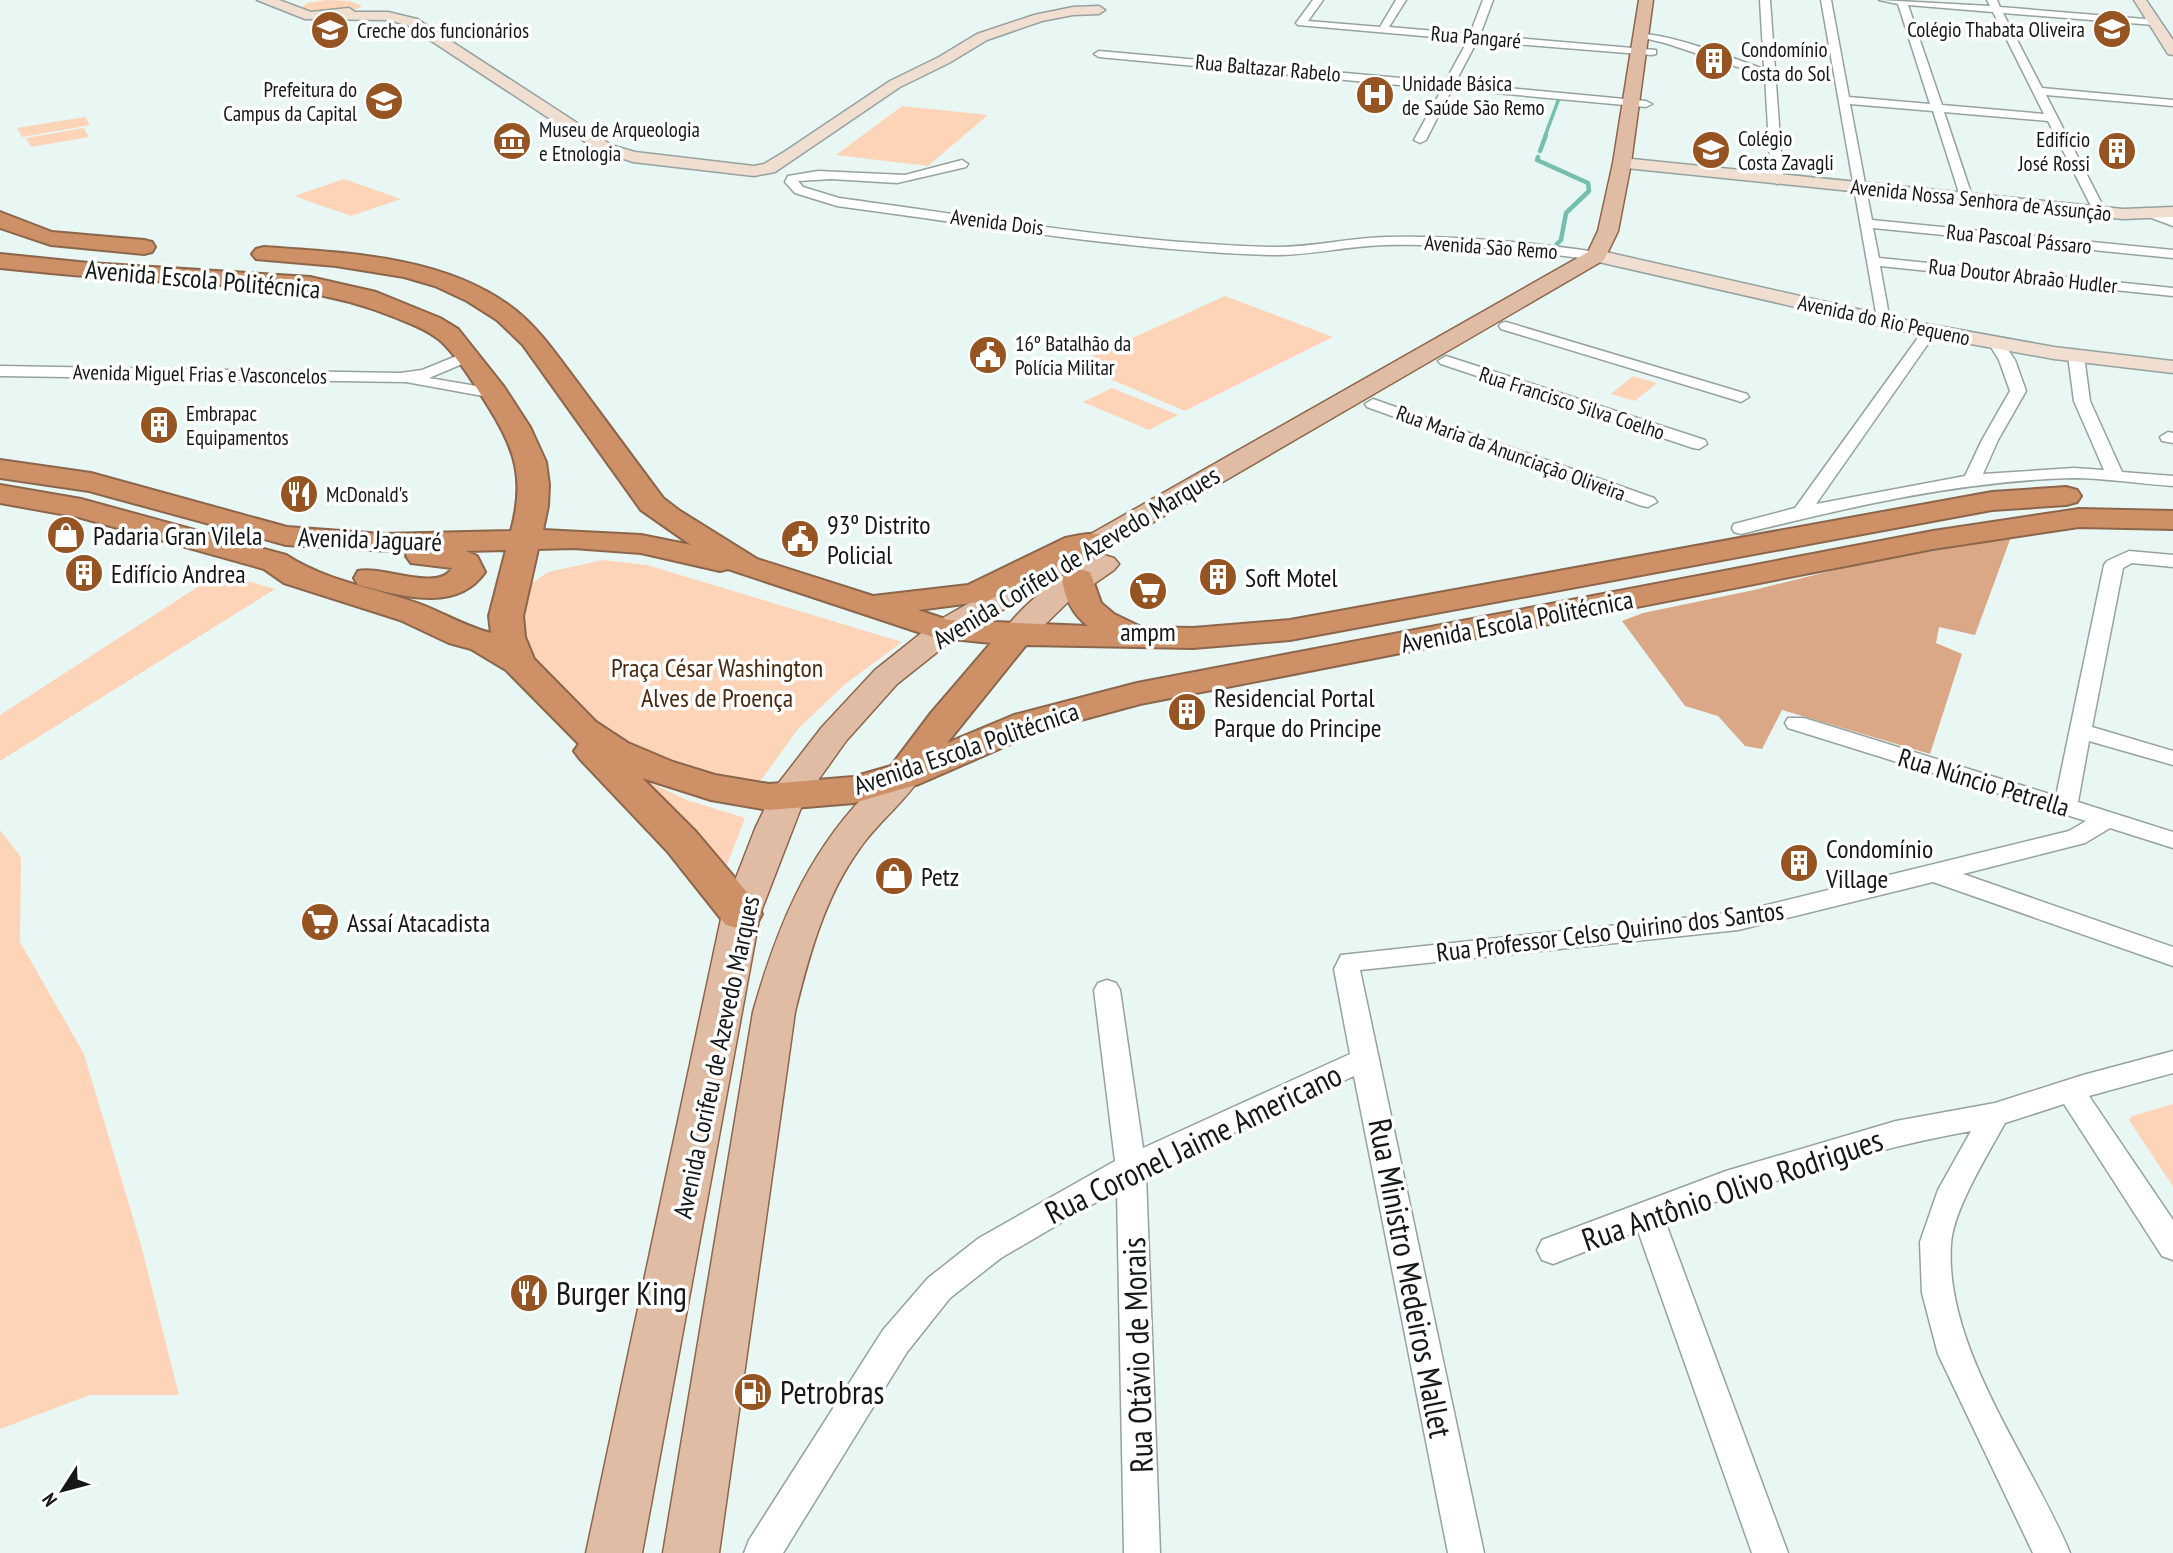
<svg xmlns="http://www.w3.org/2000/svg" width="2173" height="1553" viewBox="0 0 2173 1553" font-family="'PT Sans Narrow',sans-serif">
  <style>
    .green { fill: #fed4b9 }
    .forest { fill: #dba887 }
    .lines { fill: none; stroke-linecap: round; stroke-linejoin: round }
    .stream-far1 { stroke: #76beb0; stroke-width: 3.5 }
    .stream { stroke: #76beb0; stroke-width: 4.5 }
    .street-casing { stroke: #95a29f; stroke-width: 3 }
    .secondary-casing { stroke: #95a29f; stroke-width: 3 }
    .primary-casing { stroke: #8c664b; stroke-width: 3 }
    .highway-casing { stroke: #8c664b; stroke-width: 4 }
    .street { fill: #fff; fill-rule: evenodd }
    .secondary { fill: #f0ded1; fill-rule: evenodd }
    .primary { fill: #e1bca4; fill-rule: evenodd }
    .highway { fill: #cd9067; fill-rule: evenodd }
    .labels { text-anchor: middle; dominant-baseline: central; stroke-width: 7; stroke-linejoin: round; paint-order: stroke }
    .far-poi-label { font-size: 21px; fill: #141918; stroke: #fff; text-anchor: start }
    .far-street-label { font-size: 21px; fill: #141918; stroke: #fff }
    .street-label { font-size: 26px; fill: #141918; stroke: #fff }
    .poi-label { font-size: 26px; fill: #141918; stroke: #fff; text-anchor: start }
    .park-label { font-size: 26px; fill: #4b290f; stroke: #fff }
    .near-street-label { font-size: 32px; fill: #141918; stroke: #fff }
    .near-poi-label { font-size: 32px; fill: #141918; stroke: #fff; text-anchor: start }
  </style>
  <rect width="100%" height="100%" fill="#e8f7f3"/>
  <path class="green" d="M326 0 350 1 362 6C349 15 315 15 301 8L307 3Z
    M902 106 988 115 928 166 836 155Z
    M85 117 90 125 22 137 17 128Z
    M84 128 89 137 31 147 26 138Z
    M344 179 401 199 351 216 294 196Z
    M1225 296 1333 337 1185 411 1075 364Z
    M1633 376 1657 383 1635 401 1611 394Z
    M1112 388 1178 415 1149 430 1083 402Z
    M603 560 647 565 902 642 844 685 798 729 759 783 703 777 641 751 599 729 566 702 525 648 517 614 526 587 548 572Z
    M219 573 275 589 0 761V715Z
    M618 767 687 800 745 818 726 867Z
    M0 830 21 857 20 942 84 1054 140 1241 179 1395H90L0 1429Z
    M2173 1104V1187L2129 1120 2132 1116Z"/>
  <path class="forest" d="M2011 537 1975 635 1939 627 1936 643 1962 654 1930 754 1782 710 1762 749 1745 746 1718 716 1685 706 1622 621 1643 613 1754 590 1855 565Z"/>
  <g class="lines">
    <path class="stream-far1" d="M1545 136 1558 101"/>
    <path class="stream" d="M1540 151 1546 135
      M1538 157 1537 160 1588 183 1589 191 1566 213 1561 240 1555 246"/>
    <defs>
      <path id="street" d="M1313 0H1323L1308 21 1380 27 1396 0H1406L1389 27 1470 34 1483 0H1493L1480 35 1656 50V54L1652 55 1477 41 1455 83 1646 101 1652 104 1646 107 1452 89 1426 140 1420 143 1414 140 1442 89 1099 57 1094 54 1099 51 1445 82 1468 40 1298 25 1296 23Z
        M1760 0H1770L1783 180 1777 184 1771 180 1765 76 1665 43 1635 36C1651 26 1743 62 1764 69Z
        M1821 0H1831L1849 97 1930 104 1898 4 1879 0 1990 6 1987 0H1997L2000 7 2157 20V24L2154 25 2003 13 2042 88 2173 100V106L2046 95 2106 212 2105 215H2095L2094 212 2048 121 1944 112 1973 199 1967 203 1961 199 1933 111 1850 104 1872 220 2173 250V258L1873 228 1879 258 2173 288V296L1880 266 1890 321 1883 325 1878 324ZM1908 5 1993 12 2044 114 1942 105Z
        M962 160 968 164 966 167 897 183 831 179 798 181 803 187 839 198C982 217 1125 243 1270 247 1309 248 1347 238 1386 237 1456 235 1527 242 1597 252L1604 256 1597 260C1527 251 1456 243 1385 245 1346 246 1308 256 1269 255 1124 250 980 225 837 206L795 193 785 182 788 176 818 171 905 175Z
        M2154 210 2173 217V226L2149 217 2148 214Z
        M1506 322 1747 394 1749 397 1741 402 1735 400 1501 329 1499 326 1501 323Z
        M1930 327 1937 331 1816 504 1965 476 1982 440 2010 391 1999 360 1989 344 1997 339 2002 341 2015 360 2026 391 1998 440 1983 474 2074 468 2104 470 2074 401 2068 356 2076 351 2084 356 2090 401 2122 472 2173 476V486C2140 484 2105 478 2072 478 1960 481 1849 507 1741 534L1734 532 1732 528 1734 524 1795 508 1925 328Z
        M469 351 474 353 477 356 474 359 429 378 500 390 502 393 500 396 494 398 406 382 0 376V366L400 373 422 370Z
        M1446 356 1705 440 1707 444 1699 449 1693 448 1441 364 1438 361Z
        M1373 399 1654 498 1657 502 1648 507 1642 506 1367 407 1365 404Z
        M2168 432 2173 433V443L2162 441 2160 437Z
        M2129 551 2173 555V567L2132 563 2123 568 2092 727 2173 751V765L2089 741 2078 802 2173 832V848L2110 828 2085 843 1963 874 2173 947V966L1933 882 1738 930 1360 970 1484 1553H1448L1354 1076 1146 1174 1160 1553H1124L1117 1190 1001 1258 950 1298 907 1352 783 1553H744L749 1540 883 1330 928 1278 979 1238 1115 1161 1094 990 1098 983 1107 980 1116 983 1120 990 1143 1148 1350 1054 1334 969 1341 955 1738 912 2069 831 2086 821 1788 728 1785 723 1788 718H1804L2056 796 2104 565 2107 561Z
        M2173 1051V1073L2089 1096 2173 1220V1260L2162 1256 2064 1104 2005 1123C1988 1154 1953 1210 1951 1244 1944 1348 2031 1459 2070 1553H2033L1938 1354 1922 1293 1920 1242 1938 1190 1971 1131C1866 1150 1764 1182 1665 1221L1788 1553H1752L1638 1231 1553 1264 1542 1260 1537 1250 1542 1240 1726 1171 1896 1121 1995 1103 2083 1075Z"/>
      <path id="secondary" d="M257 0H279L311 12 349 8 355 12H388L417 19 611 145 635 152 754 166 764 164 784 152 890 81 939 57 977 34 1034 15 1073 7 1099 6 1105 10 1099 14 1073 15 1042 21 987 40 949 63 900 87 775 172 754 176 633 162 599 151 407 25 388 20 305 19Z
        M2134 0H2146L2173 40V55L2168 54Z
        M1622 158 2123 209 2173 207V217L2123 219 1616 167 1614 163 1616 159Z
        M1597 250 1910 321 2054 347 2173 361V373L2054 359 1910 333 1590 260 1588 256 1590 252Z"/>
      <path id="primary" d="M1639 0H1653L1631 163 1618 231 1604 260 956 637 897 684 846 741 804 800 760 914 642 1553H586L722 914 755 829 774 789 822 727 875 670 934 623 1588 252 1598 231 1613 163Z
        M1104 555 1114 558 1119 564 1114 570 1068 602 1028 641 1017 643 1006 641 1001 634C1021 606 1071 563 1104 555Z
        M905 764 917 767 922 775C905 802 878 822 860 848 825 896 809 955 795 1012L719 1553H663L753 1012C776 931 805 858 864 796 876 783 887 768 905 764Z"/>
      <path id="highway" d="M0 212 52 232 144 240 152 242 155 247 152 252 144 254 51 245 0 228Z
        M264 247C348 253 445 256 514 309 541 330 560 360 580 386 607 423 635 460 663 498L680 511 757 559 873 596 968 585 1065 538C1079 535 1092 532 1106 535L1111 542 1106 549 1084 553 987 601 918 610 948 620 1088 626C1072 614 1065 598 1062 579L1066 572 1078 569 1090 572 1101 603 1114 614 1141 627 1193 628 1290 620 1992 492 2066 487 2077 490 2081 496 2077 502 2066 505 1992 510 1290 640 1193 648 1026 645 947 743 1014 715 1137 683 1933 531 2079 509 2173 511V529L2079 527 1933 549 1140 704 1040 731 919 784 854 803 769 810 711 800 642 778 696 832 756 903 762 914 756 925 741 929 726 925 668 852 580 759 574 751 579 744 506 670 471 649 449 643 400 620 284 583 264 569 78 517 0 503V485L81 499 286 555C329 583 378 588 425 606 447 615 467 627 491 633L489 616 506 550 466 551 477 556 485 572C456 614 399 595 358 585L354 578 358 571C382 565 439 593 452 568L411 563 406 556 409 552 286 545 89 491 0 478V460L91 473 287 527 382 534 511 531C525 480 516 450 488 406 478 389 452 348 437 338 424 328 409 323 394 317 318 286 250 287 170 282 113 279 57 274 0 268V254L89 263 310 277 376 292 440 318 458 329 504 387 530 427 546 462 549 485 548 506 543 530 641 535 691 545 641 510 523 345 497 320 467 301 435 286 404 277 336 266 256 259 252 254 256 249ZM573 548 641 553 720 571 728 569 933 637 991 643 931 713 891 766 853 777 769 784 715 775 673 762 628 743 596 722 534 659 525 637 523 616 538 549Z"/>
    </defs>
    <use href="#street" class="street-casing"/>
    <use href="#secondary" class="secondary-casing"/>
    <use href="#primary" class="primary-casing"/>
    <use href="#highway" class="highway-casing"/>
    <use href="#street" class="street"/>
    <use href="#secondary" class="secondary"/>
    <use href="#primary" class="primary"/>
    <use href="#highway" class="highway"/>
  </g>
  <defs>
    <symbol id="school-disc" viewBox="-11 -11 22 22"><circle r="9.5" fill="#955421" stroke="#fff"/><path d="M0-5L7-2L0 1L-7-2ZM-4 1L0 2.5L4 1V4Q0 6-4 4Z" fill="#fff"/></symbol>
    <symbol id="building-disc" viewBox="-11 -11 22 22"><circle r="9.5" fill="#955421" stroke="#fff"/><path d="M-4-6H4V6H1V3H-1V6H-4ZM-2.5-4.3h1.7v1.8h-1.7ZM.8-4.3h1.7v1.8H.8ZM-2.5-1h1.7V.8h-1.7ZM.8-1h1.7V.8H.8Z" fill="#fff"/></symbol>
    <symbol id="hospital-disc" viewBox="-11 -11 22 22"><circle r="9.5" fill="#955421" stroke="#fff"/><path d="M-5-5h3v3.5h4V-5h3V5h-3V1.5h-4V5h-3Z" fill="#fff"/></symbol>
    <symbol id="university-disc" viewBox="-11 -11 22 22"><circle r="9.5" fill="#955421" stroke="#fff"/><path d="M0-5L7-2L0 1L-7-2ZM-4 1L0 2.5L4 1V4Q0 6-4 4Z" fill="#fff"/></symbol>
    <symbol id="museum-disc" viewBox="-11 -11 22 22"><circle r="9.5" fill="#955421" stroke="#fff"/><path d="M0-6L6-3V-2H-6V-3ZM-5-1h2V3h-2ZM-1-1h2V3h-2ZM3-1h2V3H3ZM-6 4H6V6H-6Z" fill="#fff"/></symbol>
    <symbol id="civic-disc" viewBox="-11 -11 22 22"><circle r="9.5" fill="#955421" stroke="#fff"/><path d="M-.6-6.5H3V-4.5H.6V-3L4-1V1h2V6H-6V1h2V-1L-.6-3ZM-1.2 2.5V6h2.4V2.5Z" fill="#fff"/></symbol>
    <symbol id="restaurant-disc" viewBox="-11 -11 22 22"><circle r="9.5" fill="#955421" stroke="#fff"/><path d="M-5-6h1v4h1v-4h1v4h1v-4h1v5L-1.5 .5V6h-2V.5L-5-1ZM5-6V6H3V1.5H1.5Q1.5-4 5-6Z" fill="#fff"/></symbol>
    <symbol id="shop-disc" viewBox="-11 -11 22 22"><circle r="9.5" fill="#955421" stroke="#fff"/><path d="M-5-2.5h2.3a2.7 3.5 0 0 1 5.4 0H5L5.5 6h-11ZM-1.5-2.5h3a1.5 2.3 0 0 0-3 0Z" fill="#fff"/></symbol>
    <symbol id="supermarket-disc" viewBox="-11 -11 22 22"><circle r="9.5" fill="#955421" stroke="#fff"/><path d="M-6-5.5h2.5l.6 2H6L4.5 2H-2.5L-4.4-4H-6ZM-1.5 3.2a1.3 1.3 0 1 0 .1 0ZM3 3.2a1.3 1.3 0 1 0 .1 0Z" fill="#fff"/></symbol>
    <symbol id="fuel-disc" viewBox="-11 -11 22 22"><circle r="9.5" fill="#955421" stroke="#fff"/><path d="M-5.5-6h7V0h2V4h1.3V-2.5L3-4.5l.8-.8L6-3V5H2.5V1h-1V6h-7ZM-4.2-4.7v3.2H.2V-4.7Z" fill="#fff"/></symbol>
  </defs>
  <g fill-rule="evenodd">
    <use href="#school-disc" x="2090" y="7" width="44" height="44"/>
    <use href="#school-disc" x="308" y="8" width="44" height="44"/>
    <use href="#building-disc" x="1692" y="39" width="44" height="44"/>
    <use href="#hospital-disc" x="1353" y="73" width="44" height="44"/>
    <use href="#university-disc" x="362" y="79" width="44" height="44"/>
    <use href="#museum-disc" x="490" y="119" width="44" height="44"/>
    <use href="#school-disc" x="1689" y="128" width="44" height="44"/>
    <use href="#building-disc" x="2095" y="129" width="44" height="44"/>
    <use href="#civic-disc" x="966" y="333" width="44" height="44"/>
    <use href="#building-disc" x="137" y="403" width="44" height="44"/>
    <use href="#restaurant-disc" x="277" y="472" width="44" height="44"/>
    <use href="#shop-disc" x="44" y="513" width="44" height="44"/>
    <use href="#civic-disc" x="778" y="517" width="44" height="44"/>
    <use href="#building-disc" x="62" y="551" width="44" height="44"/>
    <use href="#building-disc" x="1196" y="555" width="44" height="44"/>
    <use href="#supermarket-disc" x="1126" y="569" width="44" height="44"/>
    <use href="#building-disc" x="1165" y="690" width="44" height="44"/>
    <use href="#building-disc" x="1777" y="841" width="44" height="44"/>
    <use href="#shop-disc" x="872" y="854" width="44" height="44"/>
    <use href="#supermarket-disc" x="298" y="900" width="44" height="44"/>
    <use href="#restaurant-disc" x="507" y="1271" width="44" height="44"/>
    <use href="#fuel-disc" x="731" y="1370" width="44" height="44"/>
  </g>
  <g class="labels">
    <g class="far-poi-label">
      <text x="2085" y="29" text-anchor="end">Colégio Thabata Oliveira</text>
      <text x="357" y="30">Creche dos funcionários</text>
      <text x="1741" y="49">Condomínio<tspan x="1741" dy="24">Costa do Sol</tspan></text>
      <text x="1402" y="83">Unidade Básica<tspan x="1402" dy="24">de Saúde São Remo</tspan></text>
      <text x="357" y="89" text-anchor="end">Prefeitura do<tspan x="357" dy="24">Campus da Capital</tspan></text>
      <text x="539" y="129">Museu de Arqueologia<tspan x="539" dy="24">e Etnologia</tspan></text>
      <text x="1738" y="138">Colégio<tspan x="1738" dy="24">Costa Zavagli</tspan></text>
      <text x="2090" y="139" text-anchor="end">Edifício<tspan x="2090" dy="24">José Rossi</tspan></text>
      <text x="1015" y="343">16º Batalhão da<tspan x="1015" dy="24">Polícia Militar</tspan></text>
      <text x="186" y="413">Embrapac<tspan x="186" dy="24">Equipamentos</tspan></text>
      <text x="326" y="494">McDonald's</text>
    </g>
    <g class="far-street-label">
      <text transform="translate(1476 37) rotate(5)">Rua Pangaré</text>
      <text transform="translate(1268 68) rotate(5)">Rua Baltazar Rabelo</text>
      <text transform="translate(1981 200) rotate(6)">Avenida Nossa Senhora de Assunção</text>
      <text transform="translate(997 222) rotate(7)">Avenida Dois</text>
      <text transform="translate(2019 239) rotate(6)">Rua Pascoal Pássaro</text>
      <text transform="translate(1491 247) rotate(4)">Avenida São Remo</text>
      <text transform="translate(2023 276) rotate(6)">Rua Doutor Abraão Hudler</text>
      <text transform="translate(1884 320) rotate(12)">Avenida do Rio Pequeno</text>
      <text transform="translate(200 374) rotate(1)">Avenida Miguel Frias e Vasconcelos</text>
      <text transform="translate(1572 403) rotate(18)">Rua Francisco Silva Coelho</text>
      <text transform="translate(1511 453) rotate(20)">Rua Maria da Anunciação Oliveira</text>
    </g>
    <g class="street-label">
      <text transform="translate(203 279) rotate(5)">Avenida Escola Politécnica</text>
      <text transform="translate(370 539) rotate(2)">Avenida Jaguaré</text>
      <text transform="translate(1076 557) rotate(-31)">Avenida Corifeu de Azevedo Marques</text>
      <text transform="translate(1517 621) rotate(-11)">Avenida Escola Politécnica</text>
      <text transform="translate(966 748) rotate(-19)">Avenida Escola Politécnica</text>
      <text transform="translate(1984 782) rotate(17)">Rua Núncio Petrella</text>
      <text transform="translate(1610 931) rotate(-7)">Rua Professor Celso Quirino dos Santos</text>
      <text transform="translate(716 1057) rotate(-78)">Avenida Corifeu de Azevedo Marques</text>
    </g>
    <g class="poi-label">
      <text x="827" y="524">93º Distrito<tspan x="827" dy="30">Policial</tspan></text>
      <text x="93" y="535">Padaria Gran Vilela</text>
      <text x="111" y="573">Edifício Andrea</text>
      <text x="1245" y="577">Soft Motel</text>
      <text x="1148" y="631" text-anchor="middle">ampm</text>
      <text x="1214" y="697">Residencial Portal<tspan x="1214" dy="30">Parque do Principe</tspan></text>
      <text x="1826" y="848">Condomínio<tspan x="1826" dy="30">Village</tspan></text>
      <text x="921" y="876">Petz</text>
      <text x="347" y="922">Assaí Atacadista</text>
    </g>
    <g class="park-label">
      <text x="717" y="667">Praça César Washington<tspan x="717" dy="30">Alves de Proença</tspan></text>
    </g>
    <g class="near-street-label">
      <text transform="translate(1193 1143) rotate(-26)">Rua Coronel Jaime Americano</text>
      <text transform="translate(1732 1189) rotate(-19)">Rua Antônio Olivo Rodrigues</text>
      <text transform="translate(1411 1278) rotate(79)">Rua Ministro Medeiros Mallet</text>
      <text transform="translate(1137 1355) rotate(-92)">Rua Otávio de Morais</text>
    </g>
    <g class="near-poi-label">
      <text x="556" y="1293">Burger King</text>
      <text x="780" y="1392">Petrobras</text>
    </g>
  </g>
  <g transform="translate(63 1490) rotate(234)" stroke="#ffffff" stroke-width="5" paint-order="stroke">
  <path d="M0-5L12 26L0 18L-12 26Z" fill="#141918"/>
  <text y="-10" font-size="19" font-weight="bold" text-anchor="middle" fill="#141918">N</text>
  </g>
</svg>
